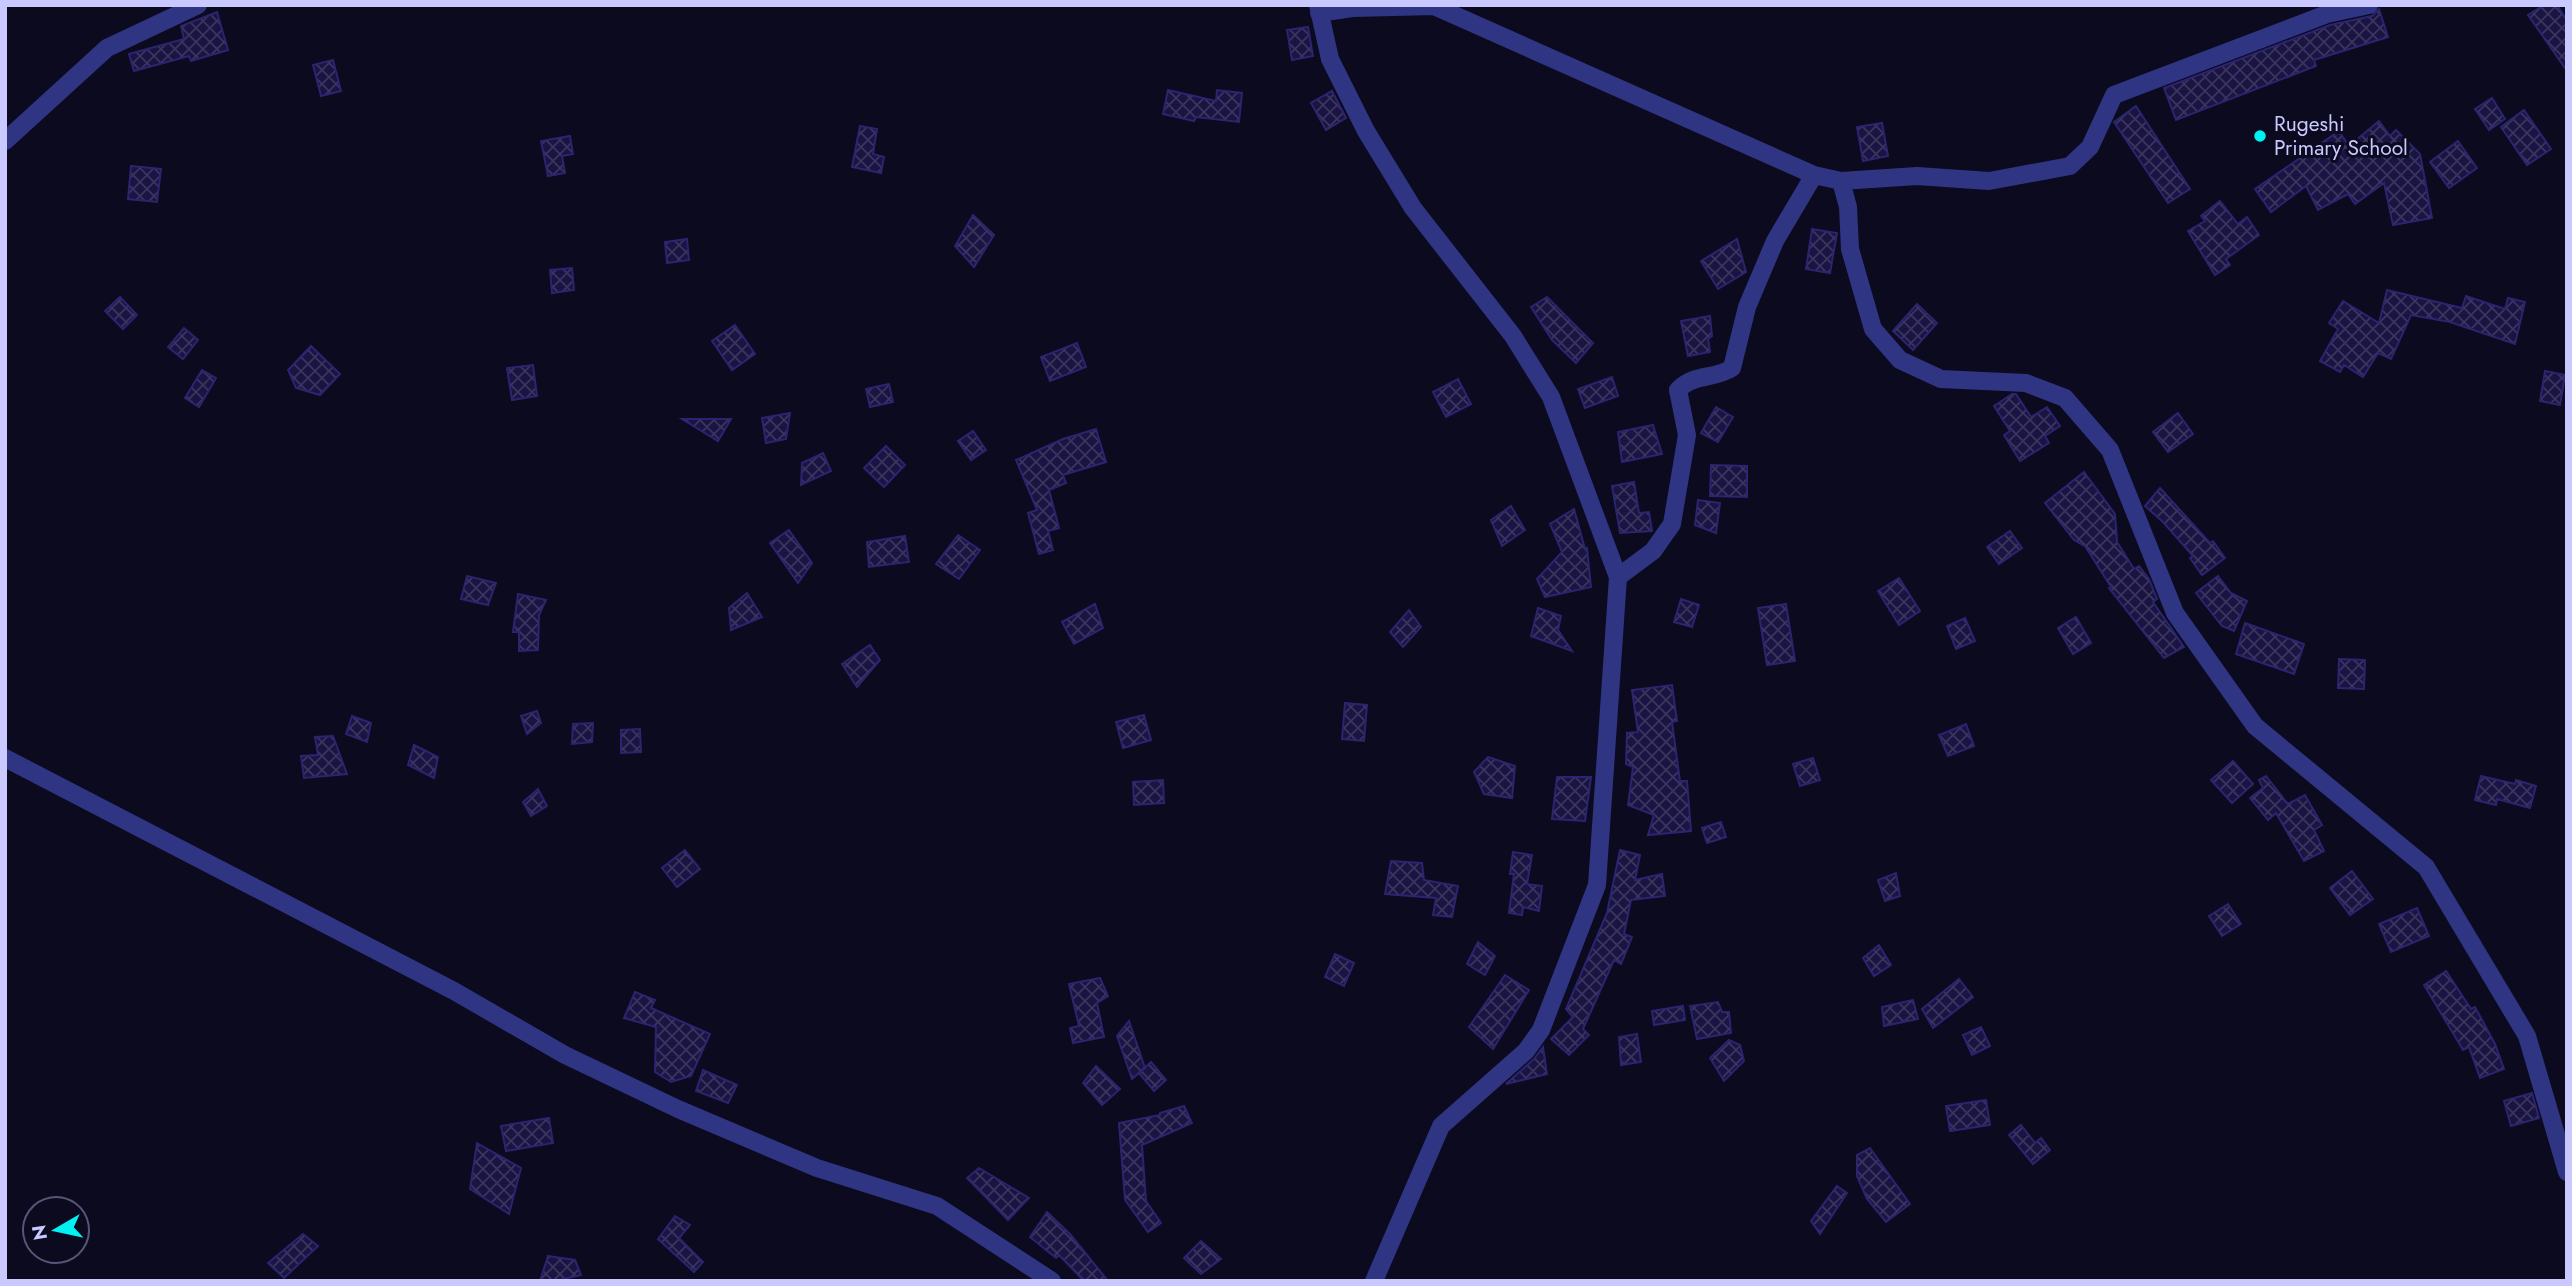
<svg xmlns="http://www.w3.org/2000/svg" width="2572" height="1286" viewBox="0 0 2572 1286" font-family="Jost,sans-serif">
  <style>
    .building { fill: url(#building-cross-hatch); stroke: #2b2470; stroke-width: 2 }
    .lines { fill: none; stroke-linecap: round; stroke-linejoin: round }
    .minor { stroke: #303583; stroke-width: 18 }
    .poi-dot { fill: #00f2f3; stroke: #0b0a1f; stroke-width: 2.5 }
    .labels { text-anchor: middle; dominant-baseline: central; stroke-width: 6; stroke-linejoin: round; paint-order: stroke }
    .poi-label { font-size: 21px; fill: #c9c8ff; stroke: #0b0a1f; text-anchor: start }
  </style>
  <defs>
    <pattern id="building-cross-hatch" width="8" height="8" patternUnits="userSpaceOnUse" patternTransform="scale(1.75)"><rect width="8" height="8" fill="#191441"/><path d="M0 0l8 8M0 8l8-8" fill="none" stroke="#39355e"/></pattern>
  </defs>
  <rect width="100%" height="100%" fill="#0b0a1f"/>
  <path class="building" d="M2544 5H2557L2567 21V71L2528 15Z
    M2379 9 2388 37 2314 60 2316 66 2176 120 2164 88 2330 25 2372 16Z
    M217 12 228 50 191 61 189 56 134 71 129 54 184 39 181 26Z
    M1308 27 1313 56 1292 60 1287 30Z
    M333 60 341 91 321 96 313 65Z
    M1168 90 1216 101 1217 90 1242 93 1239 122 1196 117 1194 121 1163 114Z
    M1332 91 1346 118 1326 130 1311 103Z
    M2492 98 2505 119 2489 130 2475 109Z
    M2136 106 2190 189 2168 203 2114 122Z
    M2524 110 2551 149 2527 165 2501 127Z
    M2379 121 2390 136 2396 130 2420 154 2432 218 2393 225 2384 183 2355 204 2348 194 2318 210 2306 186 2271 212 2255 189 2339 131 2349 146Z
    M1882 123 1888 156 1863 161 1857 127Z
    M860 126 877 129 873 154 884 157 881 173 852 167Z
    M570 136 573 154 562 156 565 173 548 176 541 141Z
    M2458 141 2477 168 2449 188 2430 162Z
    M131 166 161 169 157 202 128 199Z
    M2220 201 2238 224 2247 217 2259 235 2226 259 2230 265 2215 275 2188 231 2205 221 2201 216Z
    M973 215 994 235 974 267 955 246Z
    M1812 229 1837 233 1830 273 1806 269Z
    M687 239 689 260 667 263 665 242Z
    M1737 239 1746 272 1718 289 1701 261Z
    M572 268 574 290 552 293 550 270Z
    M2387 290 2462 308 2466 296 2505 309 2508 298 2525 302 2515 344 2450 322 2411 315 2391 359 2378 353 2363 377 2344 365 2340 372 2320 361 2338 329 2329 323 2343 301 2379 323Z
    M120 297 137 315 123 329 105 311Z
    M1547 297 1593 343 1576 363 1552 340 1531 307Z
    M1917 304 1937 323 1913 350 1893 331Z
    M1710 316 1712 336 1708 339 1710 352 1688 356 1681 321Z
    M735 325 755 354 732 370 712 341Z
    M184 328 198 340 183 359 168 347Z
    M1077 343 1086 367 1050 381 1041 357Z
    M311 346 340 374 320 395 296 388 288 370Z
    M533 365 537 396 512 400 507 368Z
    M202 370 216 378 199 407 185 398Z
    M2545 371 2565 375 2560 405 2540 401Z
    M1612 377 1618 396 1585 408 1578 389Z
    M1458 379 1471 404 1446 417 1433 392Z
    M889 384 893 402 870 407 866 389Z
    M2012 394H2016L2031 417 2047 407 2060 426 2045 436 2049 443 2020 461 2004 435 2010 431 1994 406Z
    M1716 407 1733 417 1718 442 1701 433Z
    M790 413 786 439 766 443 762 418Z
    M2178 413 2193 434 2168 452 2153 432Z
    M682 419H731L718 441Z
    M1653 425 1662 454 1622 462 1618 432Z
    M1096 429 1106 462 1063 475 1066 483 1049 490 1059 528 1048 531 1053 550 1039 554 1028 513 1037 510 1016 460 1063 439Z
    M973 431 986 450 971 460 958 441Z
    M886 446 905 465 884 487 864 468Z
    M823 453 831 471 801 485 802 463Z
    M1711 465 1747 466V497L1710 496Z
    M2084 472 2115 514 2117 542 2134 569 2139 566 2149 579 2157 599 2153 602 2184 647 2164 658 2109 588 2111 587 2085 546 2074 540 2045 503Z
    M1634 482 1639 513 1649 512 1652 531 1620 533 1612 486Z
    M2160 488 2210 543 2213 541 2225 558 2202 575 2190 558 2193 556 2163 522 2145 506Z
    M1698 500 1720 503 1716 533 1695 525Z
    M1511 506 1525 530 1502 546 1491 520Z
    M1574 509 1585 549 1587 548 1591 587 1545 597 1537 579 1562 552 1550 524Z
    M789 530 812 563 798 583 770 543Z
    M2010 531 2022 548 1999 564 1987 547Z
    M958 535 980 550 959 579 936 564Z
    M905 536 909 562 869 567 867 542Z
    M467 576 496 583 488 605 461 599Z
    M2218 576 2231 593 2247 601 2234 631 2222 626 2196 593Z
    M1899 578 1920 611 1899 625 1878 591Z
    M747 593 762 617 731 630 729 608Z
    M518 594 546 600 539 615 538 650 519 651V632H513Z
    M1681 599 1699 605 1692 627 1674 622Z
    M1095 604 1103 628 1074 644 1062 622Z
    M1786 604 1795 661 1767 665 1758 608Z
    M1538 608 1561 616 1558 630 1572 651 1531 636Z
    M1409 610 1421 627 1403 647 1390 632Z
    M2076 617 2091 643 2073 654 2058 628Z
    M1965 618 1975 641 1956 649 1947 626Z
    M2245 623 2304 644 2294 674 2236 654Z
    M870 645 880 660 857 687 842 664Z
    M2339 659 2365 660 2364 689 2338 688Z
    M1672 685 1677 721 1672 722 1680 781H1687L1691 831 1648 835 1654 815 1628 805 1633 767 1626 764 1627 733 1638 732 1632 690Z
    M1345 703 1367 705 1364 741 1342 739Z
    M537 711 541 723 527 734 521 716Z
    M1144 715 1151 740 1123 748 1116 722Z
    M352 716 371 723 367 742 346 734Z
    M593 723 592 742 572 744 573 724Z
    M1966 724 1974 746 1948 756 1939 735Z
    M640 729 641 752 621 753V730Z
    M333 736 347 774 304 778 301 756 318 755 315 737Z
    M414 745 438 757 434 778 408 765Z
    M1488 757 1515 766 1512 798 1484 794 1474 772Z
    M1813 758 1820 780 1800 786 1793 764Z
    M2233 761 2253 784 2232 803 2211 780Z
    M2266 776 2288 804 2305 795 2322 825 2314 830 2324 851 2304 861 2276 813 2268 820 2250 798 2263 788 2259 780Z
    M2481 776 2515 784 2516 780 2536 786 2530 808 2497 799 2496 805 2475 800Z
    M1557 777H1591L1585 821 1552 819Z
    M1163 780 1164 803 1134 805 1133 782Z
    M538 789 547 806 531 816 523 802Z
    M1721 822 1726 837 1707 843 1702 828Z
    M685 850 700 869 677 887 662 868Z
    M1620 850 1640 855 1635 880 1662 874 1665 896 1631 900 1624 934 1632 937 1621 964 1614 960 1583 1029 1589 1035 1569 1055 1551 1039 1573 1017 1566 1009 1607 913Z
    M1513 852 1532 855 1527 884 1542 886 1539 911 1523 907 1522 915 1509 913 1514 874H1510Z
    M1391 861 1422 863 1424 880 1458 886 1452 917 1433 915 1436 898 1385 894Z
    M2352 871 2373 899 2350 915 2330 888Z
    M1896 873 1900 896 1885 901 1878 880Z
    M2228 904 2241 924 2222 936 2209 916Z
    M2417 908 2429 936 2391 952 2379 924Z
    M1478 942 1495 956 1485 975 1467 964Z
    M1879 945 1891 965 1874 976 1863 958Z
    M1335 954 1354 963 1344 986 1325 977Z
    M2446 971 2471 1009 2475 1007 2495 1044 2504 1069 2480 1078 2469 1047 2463 1050 2424 985Z
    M1505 975 1529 990 1493 1049 1469 1027Z
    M1100 978 1108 996 1097 1003 1104 1037 1073 1043 1070 1028 1079 1026 1069 984Z
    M1959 979 1973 997 1933 1028 1922 1009Z
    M635 992 655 1000 651 1008 710 1034 691 1076 671 1082 655 1072 656 1027 624 1018Z
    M1913 1000 1918 1019 1884 1026 1882 1007Z
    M1718 1002 1722 1012H1729L1731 1033 1697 1039 1690 1006Z
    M1683 1006 1685 1020 1654 1025 1652 1011Z
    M1129 1021 1145 1068 1132 1079 1117 1036Z
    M1981 1027 1990 1046 1972 1055 1963 1035Z
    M1637 1034 1641 1062 1621 1065 1619 1037Z
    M1729 1040 1740 1045 1744 1061 1724 1081 1710 1058Z
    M1543 1047 1547 1074 1506 1084 1534 1059Z
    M1151 1062 1166 1080 1154 1091 1139 1073Z
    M1096 1066 1120 1089 1102 1105 1083 1083Z
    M703 1070 737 1085 728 1103 696 1091Z
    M2532 1093 2539 1118 2511 1126 2504 1101Z
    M1986 1100 1990 1125 1950 1131 1946 1106Z
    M1184 1106 1192 1123 1142 1145 1146 1201 1161 1223 1148 1232 1125 1200 1119 1123 1160 1115V1113Z
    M549 1118 553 1143 506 1151 501 1126Z
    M2021 1125 2035 1143 2041 1138 2050 1150 2033 1164 2009 1135Z
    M477 1143 521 1168 509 1214 470 1189Z
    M1870 1148 1910 1204 1886 1222 1867 1199 1857 1176V1155Z
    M979 1168 1029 1198 1008 1220 967 1178Z
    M1837 1186 1847 1193 1820 1234 1811 1221Z
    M1047 1212 1070 1234 1108 1281H1084L1059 1255 1056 1258 1030 1237Z
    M675 1216 690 1225 679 1238 703 1262 694 1272 658 1239Z
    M303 1234 318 1246 284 1278 268 1263Z
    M1201 1241 1221 1259 1201 1274 1184 1258Z
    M548 1256 575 1260 581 1275 554 1281H540Z"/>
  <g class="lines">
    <path class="minor" d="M1318 5 1330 59 1366 131 1413 208 1513 336 1551 397 1618 577 1597 885 1541 1030 1526 1051 1441 1126 1374 1281
      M1319 13 1352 8 1434 6 1814 175 1841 181 1917 176 1989 181 2070 166 2090 147 2114 95 2327 14 2369 5
      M5 141 107 48 198 5
      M1841 181 1848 207 1850 249 1873 329 1900 360 1941 379 2026 383 2065 398 2110 450 2175 613 2255 726 2426 867 2527 1036 2567 1172
      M1618 577 1653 551 1672 524 1687 435 1678 390C1694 373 1713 380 1732 368L1747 307 1775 241 1814 175
      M5 758 454 991 565 1055 678 1109 817 1168 937 1206 1052 1281"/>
  </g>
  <circle class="poi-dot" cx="2260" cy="136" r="7"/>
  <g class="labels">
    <g class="poi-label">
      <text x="2274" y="124">Rugeshi<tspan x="2274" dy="24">Primary School</tspan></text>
    </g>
  </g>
  <rect width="2572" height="1286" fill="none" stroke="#c9c8ff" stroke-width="14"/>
  <g transform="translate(56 1230) rotate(261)"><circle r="33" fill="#0b0a1f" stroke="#575679" stroke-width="2"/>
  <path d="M0-5L12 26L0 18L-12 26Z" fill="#00f2f3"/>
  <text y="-10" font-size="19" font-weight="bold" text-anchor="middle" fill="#c9c8ff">N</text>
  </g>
</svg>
